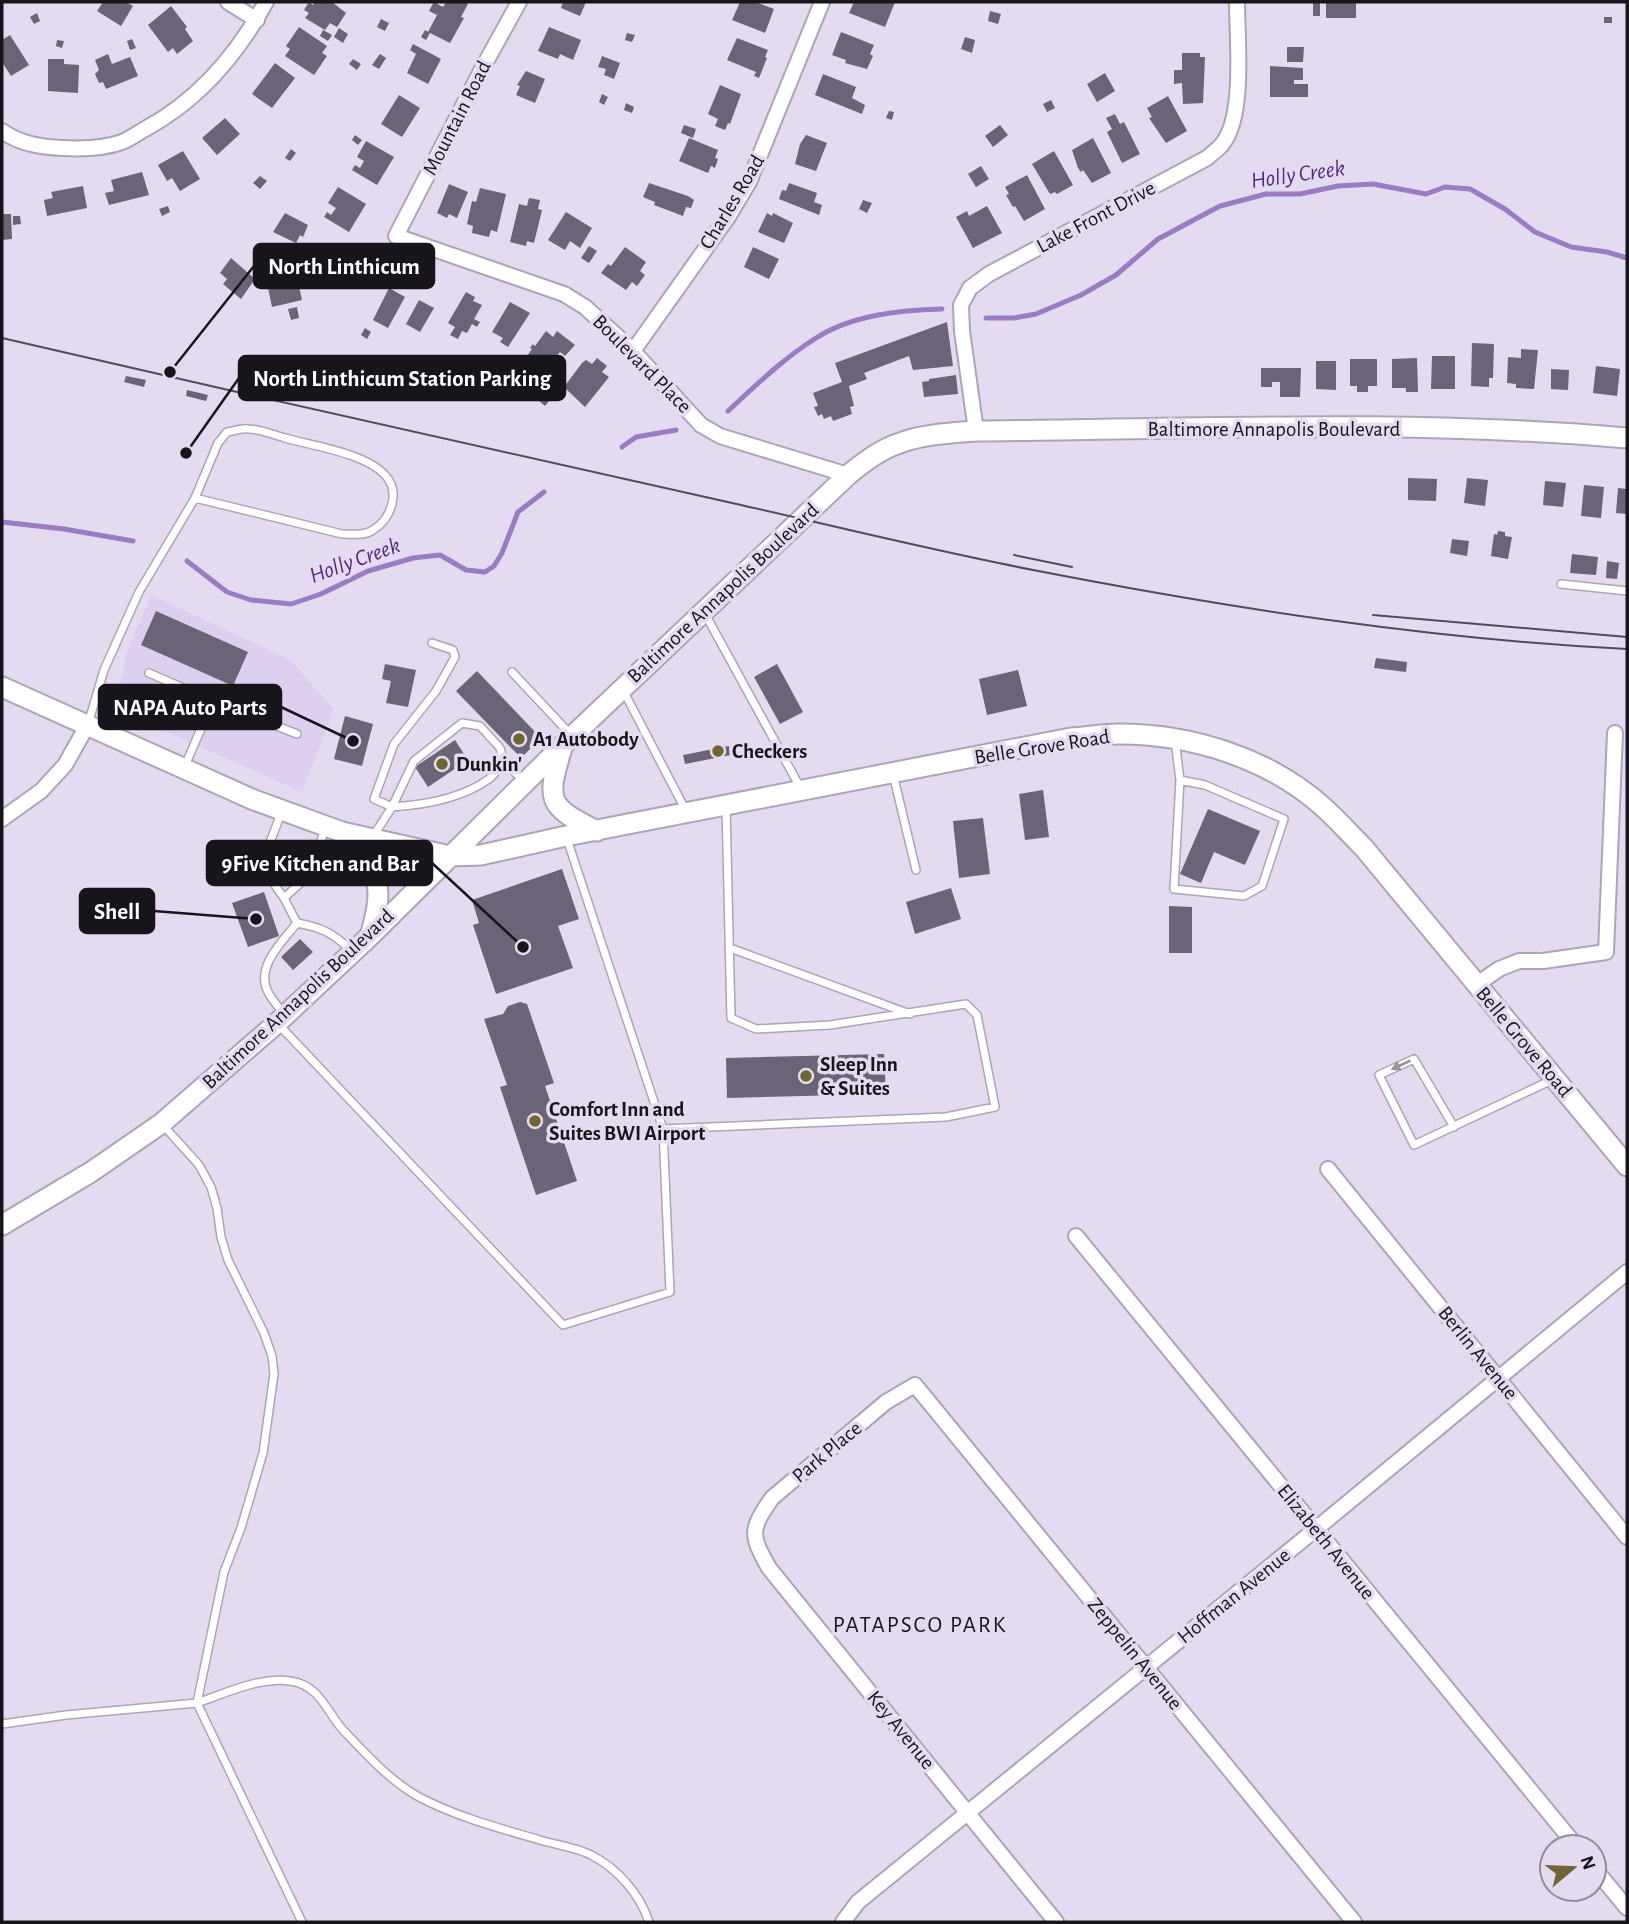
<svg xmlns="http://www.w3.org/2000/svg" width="1629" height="1924" viewBox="0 0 1629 1924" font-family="'Alegreya Sans',sans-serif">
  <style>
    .built { fill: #ddd0ee }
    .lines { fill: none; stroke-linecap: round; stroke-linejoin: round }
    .stream { stroke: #9b7bc1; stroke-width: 5 }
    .building { fill: #6b6376 }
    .service-casing { stroke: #ada4b9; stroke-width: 10 }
    .minor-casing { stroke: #ada4b9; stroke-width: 18 }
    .secondary-casing { stroke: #ada4b9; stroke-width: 23 }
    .service { stroke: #fff; stroke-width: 7 }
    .minor { stroke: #fff; stroke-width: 14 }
    .secondary { stroke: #fff; stroke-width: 19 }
    .tram { stroke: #514b57; stroke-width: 2 }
    .oneway { fill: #979599 }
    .poi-dot { fill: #736532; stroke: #e4dbf1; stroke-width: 2.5 }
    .labels { text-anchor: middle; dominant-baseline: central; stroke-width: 7; stroke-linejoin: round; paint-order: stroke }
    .street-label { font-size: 21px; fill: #18141c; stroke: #e4dbf1 }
    .poi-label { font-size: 21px; font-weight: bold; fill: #18141c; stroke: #e4dbf1; text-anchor: start }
    .water-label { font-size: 23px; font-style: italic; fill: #54287c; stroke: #e4dbf1 }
    .neighbourhood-label { font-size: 23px; letter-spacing: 2px; fill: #18141c; stroke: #e4dbf1 }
    .leader { fill: none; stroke: #18141c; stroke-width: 2.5 }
    .callout-dot { fill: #18141c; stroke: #e4dbf1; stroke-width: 2.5 }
    .callout { fill: #18141c; stroke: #18141c; stroke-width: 2.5 }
    .callout-label { font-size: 23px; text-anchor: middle; font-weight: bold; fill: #fff }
  </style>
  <rect width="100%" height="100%" fill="#e4dbf1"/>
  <path class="built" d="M151 595 289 659 334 709 302 792 135 718 122 703 120 689 126 655Z"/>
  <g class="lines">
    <path class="stream" d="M986 318H1014L1036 314 1081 295 1116 275 1158 239 1220 206 1266 194H1300L1338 186 1373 184 1426 194 1445 187 1470 189 1505 209 1535 232 1571 247 1607 252 1627 258
      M728 411C755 386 784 358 816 338 852 315 900 310 942 309
      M622 447 636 437 676 430
      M2 522 64 529 133 541
      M187 561 227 592 251 600 291 604 321 594 368 571 413 558 440 555 466 570 485 572 494 566 502 553 518 512 544 492"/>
  </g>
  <path class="building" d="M103 2H126L133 6 121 26 97 11Z
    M309 2 313 5 315 2H332L346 13 337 27 330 23 325 30 305 18 309 13 304 10Z
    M434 2 443 7 446 2H464L468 4 461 17 464 18 450 43 428 32 437 15 429 11Z
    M563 2H586L580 16 561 8Z
    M740 2H755L774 9 765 33 732 20Z
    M854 2H895L885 27 849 13Z
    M1326 2H1356V18H1326Z
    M1313 3H1320V16H1313Z
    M171 6 187 27 185 29 193 41 177 54 173 48 168 52 148 25Z
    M990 11 1001 14 998 24 988 21Z
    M37 13 40 21 34 24 30 17Z
    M1604 17H1612V23H1604Z
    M381 19 389 23 385 31 377 27Z
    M299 27 327 46 322 53 327 56 314 75 285 56 290 49 286 46Z
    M549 27 581 40 573 60 560 54 558 59 538 51Z
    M339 28 348 34 343 43 334 37Z
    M323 30 332 35 328 41 320 36Z
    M425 30 430 33 426 40 421 37Z
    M841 32 874 45 870 54 873 56 867 69 845 63 846 60 832 55Z
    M627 33 635 35 632 42 625 40Z
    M10 35 29 65 11 76 2 62V40Z
    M965 37 975 40 972 53 961 49Z
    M737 38 768 50 765 57 767 58 759 78 754 76 756 72 727 60Z
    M132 39 136 48 130 50 127 41Z
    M57 40 64 41 62 48 56 46Z
    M413 44 441 59 428 84 407 73 416 54 410 50Z
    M1287 47H1304L1303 62H1287Z
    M1182 53H1200V57H1205L1203 103 1183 104 1182 83 1174 84V70H1182Z
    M108 54 112 64 130 57 138 76 106 89 103 82 99 83 95 74 99 70 95 60Z
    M380 54 386 58 379 69 372 65Z
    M602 56 620 63 614 79 604 75 606 69 598 67Z
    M48 59H64V64L79 65 78 93 48 91Z
    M353 59 361 64 357 70 349 64Z
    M275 63 295 78 272 108 252 94Z
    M1270 66 1303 68V80H1294V84H1308V97H1270Z
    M526 71 545 79 535 103 516 95 520 86 517 85Z
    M1105 73 1115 91 1097 102 1087 84Z
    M823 74 856 87 852 98 865 105 862 114 815 95Z
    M720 85 741 94 730 124 728 123 725 130 715 126 718 119 708 114Z
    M602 94 608 97 604 105 599 102Z
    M399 95 420 108 402 137 381 124Z
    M1168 96 1187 131 1166 143 1149 118 1152 117 1147 108Z
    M1051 100 1055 108 1047 112 1043 104Z
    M626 103 634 107 632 113 624 110Z
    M889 111 894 112 892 120 886 118Z
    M1115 114 1120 124 1124 122 1140 154 1122 163 1107 132 1112 129 1106 118Z
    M225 118 240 134 217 155 202 138Z
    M684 125 696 129 693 138 681 133Z
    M1000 125 1008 135 993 147 985 136Z
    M355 135 362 140 358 145 352 140Z
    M806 135 827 143 816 171 795 164 800 144Z
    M689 138 718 150 715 158 718 159 715 168 711 166 708 173 679 161Z
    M1093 138 1111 173 1092 183 1083 170 1081 172 1078 168 1072 150Z
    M366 141 394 157 377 185 352 170 355 165 360 168 364 161 357 157Z
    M291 149 296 153 290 161 285 158Z
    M183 151 200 179 180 191 172 178 167 181 158 165Z
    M1054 151 1073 185 1057 194 1055 192 1050 194 1032 164Z
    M981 166 989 179 976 187 968 174Z
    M142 172 149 195 109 205 105 193 114 191 111 180Z
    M1027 175 1045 209 1024 221 1015 206 1013 207 1006 195 1009 194 1005 187Z
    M260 176 267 181 260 189 253 183Z
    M649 183 688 196 694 200 691 208 686 207 683 216 654 205 655 202 643 197Z
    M789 183 817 193 814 202 822 205 819 215 779 199 782 190 786 191Z
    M449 184 468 192 457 218 449 214 447 218 437 213Z
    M83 186 87 208 47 216 44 200 53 198 51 192Z
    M338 187 366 204 349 232 324 217 327 212 331 215 336 208 328 203Z
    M480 188 506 194 497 232 491 230 489 237 472 233 473 226 467 224 472 201 476 202Z
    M529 198 540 200 538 209 542 210 534 243 527 241 526 246 510 242 519 204 527 206Z
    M863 200 872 203 867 213 859 209Z
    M168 206 170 212 162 216 159 209Z
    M987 206 1002 233 973 248 956 217 967 211 969 216Z
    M566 212 592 228 580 248 570 241 565 250 548 240Z
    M285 213 308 225 303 237 300 235 296 243 273 232Z
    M767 213 772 216 773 213 793 223 784 243 758 232Z
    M2 214H11L12 239 2 240Z
    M13 216H20L21 224 13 225Z
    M589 246 597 251 589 263 581 258Z
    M625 247 646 262 640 271 645 275 637 286 632 282 626 290 601 273 608 264 611 266Z
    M753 247 779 259 769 279 744 267Z
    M231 258 255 279 241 299 223 284 227 279 220 273Z
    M297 277 302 300 272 307 267 283Z
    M389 288 405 297 388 328 373 320Z
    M466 292 475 297 473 301 482 305 474 319 480 322 477 327 472 324 467 333 462 331 458 339 450 335 455 327 448 323Z
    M419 300 434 308 420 332 406 324Z
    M510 302 530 313 508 347 500 342 503 338 492 332Z
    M297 307 299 318 291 320 288 309Z
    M947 322 953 366 913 370 909 356 864 373 867 379 849 386 854 406 850 407 852 414 833 421 831 416 824 419 822 414 818 416 814 407 818 406 813 393 842 382 835 363Z
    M365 328 371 332 367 339 361 335Z
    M546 331 553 337 557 331 575 345 565 356 560 352 545 370 527 356 532 349 530 348 533 344 535 346Z
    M1472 343 1494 344 1493 378H1489V387L1471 386Z
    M1521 349 1538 350 1534 389 1516 388V384L1507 383 1508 357 1521 358Z
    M1432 356H1455V389H1431Z
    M597 358 607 366 602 372 609 377 585 407 564 387 582 363 586 360 592 364Z
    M1417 358 1418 392H1406V388H1392V359Z
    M1350 359H1377V386H1368V392H1357V386H1350Z
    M1316 361H1336V390L1316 389Z
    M1596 366 1620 369 1617 396 1593 393Z
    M1261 368H1301L1300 397H1280V382H1272V387H1261Z
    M1551 369 1569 370 1568 390 1551 389Z
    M956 375 958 394 924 397 922 382 929 381V379Z
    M126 376 146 380 144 387 124 382Z
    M546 389 554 395 545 406 538 400Z
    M187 390 208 395 206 401 186 396Z
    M1408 478 1437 479 1436 501 1408 500Z
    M1467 478 1488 480 1485 506 1464 503Z
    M1545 481 1566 483 1563 507 1543 505Z
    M1584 485 1604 487 1601 518 1581 516Z
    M1618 488 1627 489V514L1616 513Z
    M1498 531 1505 532V536L1512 537 1508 559 1491 556 1494 534 1497 535Z
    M1452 539 1469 541 1467 556 1450 553Z
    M1572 554 1598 557 1596 575 1570 573Z
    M1607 561 1619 563 1617 579 1606 578Z
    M156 611 248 652 233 686 141 645Z
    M1376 658 1407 662 1406 672 1374 668Z
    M385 664 416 670 408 707 386 703 391 681 382 679Z
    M777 664 803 712 780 724 754 677Z
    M1018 670 1027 706 987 715 979 679Z
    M477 671 541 738 521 758 456 691Z
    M345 716 373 724 362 766 334 759Z
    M455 740 468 760 428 787 415 767Z
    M729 746 731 755 685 764 683 755Z
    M1043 790 1049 837 1025 840 1019 794Z
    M1208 809 1260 831 1245 865 1214 852 1201 883 1180 874Z
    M983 818 990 874 959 878 953 821Z
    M562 869 579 919 558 926 573 968 496 994 473 925 479 923 472 900Z
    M951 888 961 919 915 934 906 902Z
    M264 892 279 936 248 947 232 903Z
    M1169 906 1192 907V953H1169Z
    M300 939 313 952 293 970 281 957Z
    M520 1002 527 1004 554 1083 545 1086 577 1181 536 1195 500 1087 507 1085 484 1019 503 1014 508 1006Z
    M884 1054 886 1094 727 1098 726 1058Z"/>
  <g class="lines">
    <defs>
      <path id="service" d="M1561 584 1627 591
        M704 612 801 789
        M512 672 572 736
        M149 673 213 701
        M623 690 685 809
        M88 724 104 670 139 592 195 498 218 443 227 432C234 431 241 428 248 429 260 429 274 435 285 438 313 446 365 453 385 475 401 492 391 519 373 530 364 536 352 534 342 534L195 498
        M1175 740 1180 780 1174 889 1244 896 1262 886 1284 819 1205 785 1180 780
        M504 762 524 781
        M184 768 213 701 297 734
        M893 774 916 870
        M281 813C267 854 255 860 284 898L307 877 326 827
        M372 838 392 807C425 805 461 799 489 779 494 775 499 768 504 762L500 748 480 726 462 723 414 761 392 807 374 799 394 744 436 691 455 657 453 650 432 643
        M284 898 297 923
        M730 948 910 1014
        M285 1015C279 1008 272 1000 268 992 255 967 282 942 297 923 320 927 334 933 350 950
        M279 1025 563 1325 670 1292 663 1129 566 836
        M1454 1127 1414 1059 1379 1075 1414 1145 1554 1079
        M663 1129 946 1117 995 1107 977 1015 966 1004 830 1025 756 1029 731 1018 726 807
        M2 1724 66 1715 197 1703 224 1572 241 1528 263 1453 274 1374 272 1356 264 1333 228 1260 221 1237 217 1208 211 1187 199 1165 162 1124
        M302 1922 197 1703C223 1694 262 1676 290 1681 320 1685 326 1711 343 1730 365 1753 390 1781 419 1797 457 1817 499 1828 540 1840 556 1845 576 1847 591 1855 617 1868 640 1894 649 1922"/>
      <path id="minor" d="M228 2 257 20
        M519 2 482 69 396 236 564 294 585 307 633 351 701 425 720 436 848 475
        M2 131C20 144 41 147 63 148 82 149 103 149 122 142 130 139 138 133 145 129 199 100 237 55 266 2
        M633 351 728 217 749 182 822 2
        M976 431 962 331 961 305 970 288 989 274 1207 158C1212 153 1219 149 1223 143 1245 115 1237 38 1237 2
        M2 819 41 791 65 765 87 726
        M1476 985 1499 969 1519 961H1543L1606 952 1615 733
        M1328 1169 1627 1537
        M1076 1236 1577 1847
        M1594 1868 1627 1908
        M843 1922 858 1902 1316 1529 1627 1272
        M1056 1922 769 1568C750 1534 750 1530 772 1498L886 1402 915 1385 1354 1922"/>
      <path id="secondary" d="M2 687 254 800 342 832 450 856 481 855 566 836 1071 738C1087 737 1103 734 1119 734 1191 734 1268 758 1322 806 1337 819 1350 834 1364 848L1627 1166
        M562 748C546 801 547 806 597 831
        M342 832C377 872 386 879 371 933
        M2 1225 91 1172 162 1123 277 1023 370 936 563 745 848 475C864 462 881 449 900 443 923 434 952 433 976 431 1192 429 1412 419 1627 438"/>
    </defs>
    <use href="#service" class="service-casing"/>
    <use href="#minor" class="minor-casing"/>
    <use href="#secondary" class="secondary-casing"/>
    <use href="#service" class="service"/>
    <use href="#minor" class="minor"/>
    <use href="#secondary" class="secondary"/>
    <path class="tram" d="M2 338C248 395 494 450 741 505 838 527 935 551 1033 570 1229 608 1428 639 1627 649
      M242 383 310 398
      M1014 555 1072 567
      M1373 615 1627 637"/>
  </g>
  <defs><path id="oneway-solid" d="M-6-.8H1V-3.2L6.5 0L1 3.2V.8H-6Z" transform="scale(1.75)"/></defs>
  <use class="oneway" href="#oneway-solid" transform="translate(1401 1065) rotate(155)"/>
  <g class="poi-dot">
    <circle cx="519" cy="739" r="7"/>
    <circle cx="718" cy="751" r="7"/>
    <circle cx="442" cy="764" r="7"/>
    <circle cx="806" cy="1076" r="7"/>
    <circle cx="535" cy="1121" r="7"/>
  </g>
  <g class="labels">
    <g class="street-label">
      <text transform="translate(457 118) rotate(-63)">Mountain Road</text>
      <text transform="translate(732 202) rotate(-59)">Charles Road</text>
      <text transform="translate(1096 217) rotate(-28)">Lake Front Drive</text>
      <text transform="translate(642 364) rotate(45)">Boulevard Place</text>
      <text x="1274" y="429">Baltimore Annapolis Boulevard</text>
      <text transform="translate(723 593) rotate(-43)">Baltimore Annapolis Boulevard</text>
      <text transform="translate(1042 747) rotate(-9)">Belle Grove Road</text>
      <text transform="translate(298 999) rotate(-43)">Baltimore Annapolis Boulevard</text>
      <text transform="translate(1524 1042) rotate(50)">Belle Grove Road</text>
      <text transform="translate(1478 1353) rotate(51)">Berlin Avenue</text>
      <text transform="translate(827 1452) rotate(-40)">Park Place</text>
      <text transform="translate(1326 1542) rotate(51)">Elizabeth Avenue</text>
      <text transform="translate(1234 1596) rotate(-39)">Hoffman Avenue</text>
      <text transform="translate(1135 1654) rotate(51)">Zeppelin Avenue</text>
      <text transform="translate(901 1730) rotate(51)">Key Avenue</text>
    </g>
    <g class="poi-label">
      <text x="533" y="739">A1 Autobody</text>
      <text x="732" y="751">Checkers</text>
      <text x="456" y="764">Dunkin'</text>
      <text x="820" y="1064">Sleep Inn<tspan x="820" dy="24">&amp; Suites</tspan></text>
      <text x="549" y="1109">Comfort Inn and<tspan x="549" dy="24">Suites BWI Airport</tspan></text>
    </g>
    <g class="water-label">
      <text transform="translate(1298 175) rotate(-8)">Holly Creek</text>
      <text transform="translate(355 561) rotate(-20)">Holly Creek</text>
    </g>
    <g class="neighbourhood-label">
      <text x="920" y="1625">PATAPSCO PARK</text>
    </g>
  </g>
  <path class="leader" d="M170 372L254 266M186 453L239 378M353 741L281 707M523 947L432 863M256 919L154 911"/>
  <g class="callout-dot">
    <circle cx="170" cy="372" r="7"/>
    <circle cx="186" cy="453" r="7"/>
    <circle cx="353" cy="741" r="7"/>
    <circle cx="523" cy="947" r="7"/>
    <circle cx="256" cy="919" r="7"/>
  </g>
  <g class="callout">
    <rect x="254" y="244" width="180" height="44" rx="7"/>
    <rect x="239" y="356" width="326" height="44" rx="7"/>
    <rect x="99" y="685" width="182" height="44" rx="7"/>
    <rect x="207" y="841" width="225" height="44" rx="7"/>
    <rect x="80" y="889" width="74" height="44" rx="7"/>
  </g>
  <g class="callout-label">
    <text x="344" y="274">North Linthicum</text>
    <text x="402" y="386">North Linthicum Station Parking</text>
    <text x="190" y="715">NAPA Auto Parts</text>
    <text x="320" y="871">9Five Kitchen and Bar</text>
    <text x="117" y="919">Shell</text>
  </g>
  <rect width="1629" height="1924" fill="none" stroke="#18141c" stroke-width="7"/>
  <g transform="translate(1573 1868) rotate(71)"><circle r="33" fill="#e4dbf1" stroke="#928b9c" stroke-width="2"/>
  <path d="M0-5L12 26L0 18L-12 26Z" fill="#736532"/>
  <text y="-10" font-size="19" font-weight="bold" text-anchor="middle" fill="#18141c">N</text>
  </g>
</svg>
